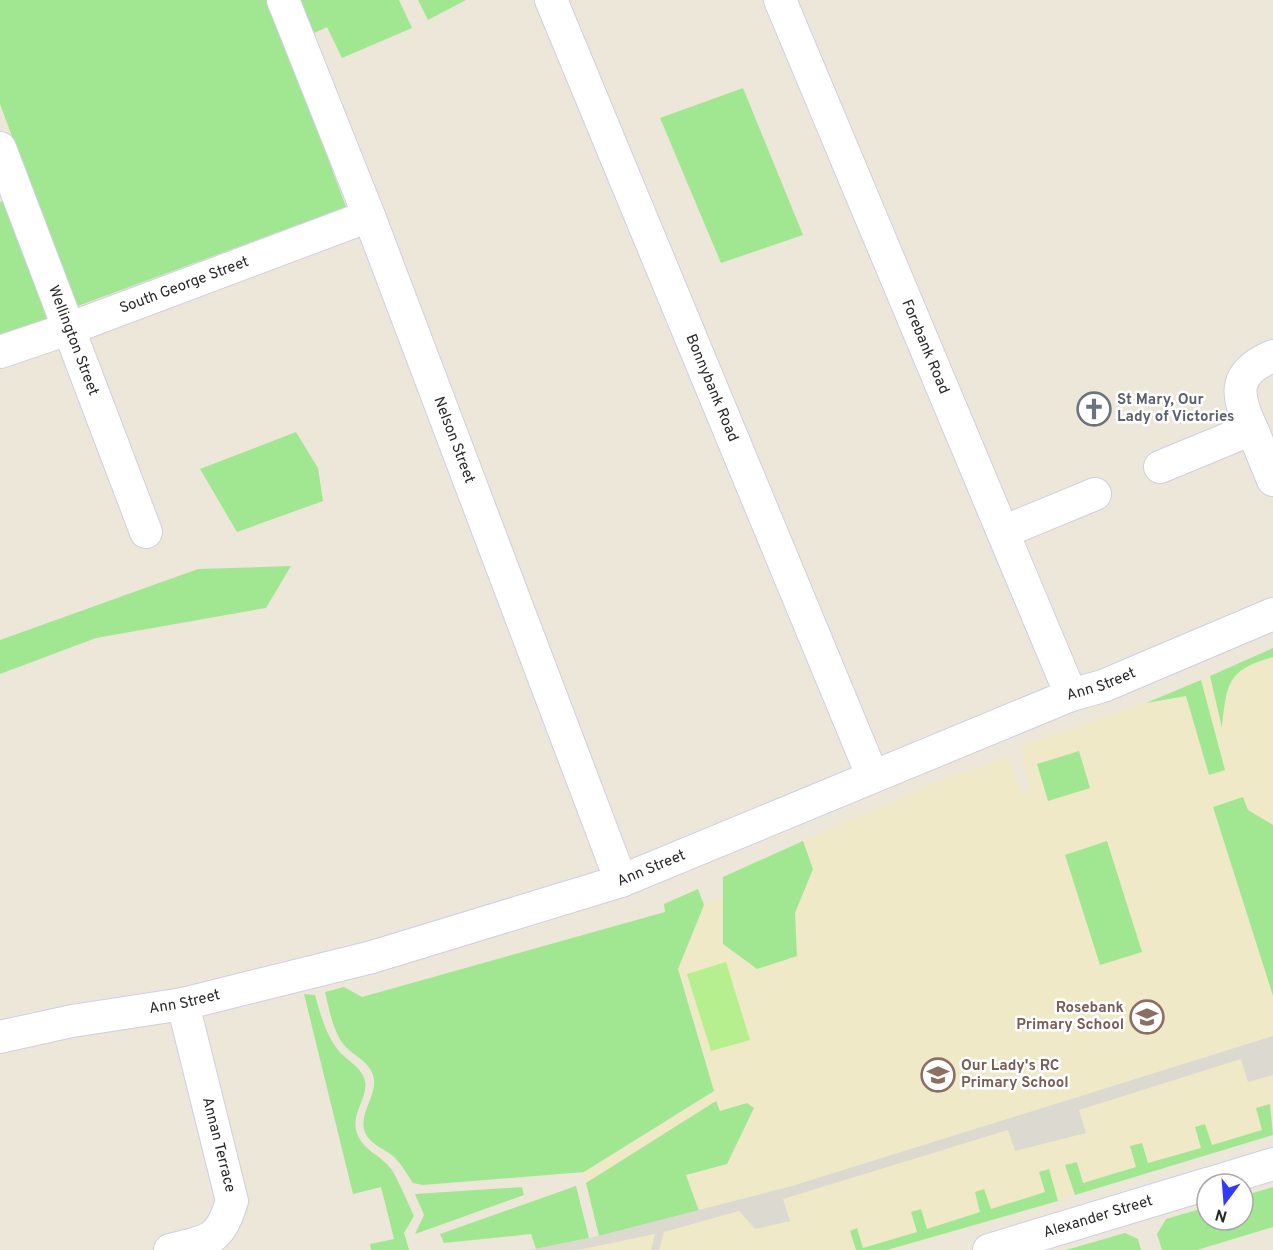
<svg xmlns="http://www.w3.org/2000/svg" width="1273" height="1250" viewBox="0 0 1273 1250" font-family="Overpass,sans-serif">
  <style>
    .education { fill: #efe9c7 }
    .green { fill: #a1e792 }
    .pitch { fill: #b6ef8d }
    .plaza { fill: #dcd9d1 }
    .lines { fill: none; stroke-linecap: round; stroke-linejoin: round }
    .minor-casing { stroke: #cfcfe3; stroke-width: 34 }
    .minor { stroke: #fff; stroke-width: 32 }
    .labels { text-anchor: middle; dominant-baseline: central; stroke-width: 5; stroke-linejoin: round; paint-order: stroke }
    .street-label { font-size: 15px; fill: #292929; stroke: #fff }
    .worship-label { font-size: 15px; font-weight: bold; fill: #5b616d; stroke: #fff; text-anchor: start }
    .education-label { font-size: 15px; font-weight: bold; fill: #785e54; stroke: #fff; text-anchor: end }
  </style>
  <rect width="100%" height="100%" fill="#ece7d9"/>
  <path class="education" d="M1273 648V1135L893 1250H530L599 1236 575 1142 665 911 664 904 698 889 705 905 723 898V877L938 781 1008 757 1021 793 1030 790 1022 746 1146 703Z"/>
  <path class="green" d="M0 0H269L346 207 75 307 0 104Z
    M299 0H399L412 28 342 58 327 27 312 34Z
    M418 0H466L428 20Z
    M743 88 803 235 721 263 660 118Z
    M7 200 47 319 0 334V202Z
    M296 432 318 468 323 501 237 532 200 469Z
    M291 566 266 608 96 638 0 674V640L198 569Z
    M1273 648V657C1227 670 1227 683 1222 728L1210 676Z
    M1201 680 1225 770 1209 775 1186 696 1146 703Z
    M1079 751 1090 788 1048 801 1037 764Z
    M1243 797 1248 810 1273 825V996L1213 807Z
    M803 841 813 869 795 913 797 956 757 969 723 944V877Z
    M1107 841 1142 952 1100 965 1065 855Z
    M698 889 704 905 678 969 714 1091 584 1172 423 1185 413 1183C408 1176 403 1167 397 1160 387 1148 368 1146 364 1129 360 1110 379 1093 373 1075 368 1060 353 1056 344 1045 333 1031 329 1009 325 992L344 987 362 997 665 912 664 904Z
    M304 994 315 995C320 1013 326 1035 338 1050 346 1060 362 1067 365 1081 368 1098 352 1112 356 1130 361 1151 381 1154 392 1170 400 1184 407 1201 414 1216L404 1233 409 1250H371L370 1244 394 1239 381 1187 353 1194Z
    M716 1101 720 1111 747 1103 754 1108 727 1164 686 1175 699 1211 599 1236 586 1183Z
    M1270 1104 1273 1135 1075 1195 1065 1165 1077 1162 1083 1183 1136 1167 1130 1146 1142 1143 1148 1163 1201 1148 1195 1127 1205 1124 1212 1145 1262 1130 1256 1108Z
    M1049 1169 1058 1201 887 1250H856L850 1231 857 1228 863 1248 917 1232 911 1212 921 1209 927 1229 980 1212 975 1192 984 1189 991 1209 1045 1192 1039 1172Z
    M576 1186 589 1238 536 1249 531 1234 444 1243 440 1234Z
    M522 1187 524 1195 415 1234 424 1215 415 1194Z
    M1273 1187V1227L1197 1250H1162L1157 1234 1166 1219 1207 1207V1220H1243V1196Z
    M1125 1233 1138 1239 1141 1250H1066Z"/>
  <path class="pitch" d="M726 962 750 1040 711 1051 687 974Z"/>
  <path class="plaza" d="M1273 1036V1075L1248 1082 1241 1059 1079 1110 1086 1133 1015 1151 1008 1130 783 1199 790 1221 755 1229 739 1211 664 1232 659 1250H651L655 1234 578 1250H530L594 1237 792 1186Z"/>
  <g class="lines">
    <defs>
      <g id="minor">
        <path id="s1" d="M283 0 369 216 621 881"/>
        <path id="s2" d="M551 0 872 775"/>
        <path id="s3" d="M780 0 1071 695"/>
        <path id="s4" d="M0 148 146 532"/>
        <path id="s5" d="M0 352 68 329 369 216"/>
        <path d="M1252 429C1235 393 1233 373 1273 356"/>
        <path d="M1160 467 1252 429 1273 480"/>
        <path d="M1003 532 1095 494"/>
        <path id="s6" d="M0 1037 72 1021 183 1004 372 957 621 881 1071 695 1103 686 1273 614"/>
        <path d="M1208 1184 1273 1164"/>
        <path d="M170 1250C210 1240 219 1242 232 1201L183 1004"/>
        <path id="s7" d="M989 1250 1207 1184"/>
      </g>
    </defs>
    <use href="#minor" class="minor-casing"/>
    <use href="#minor" class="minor"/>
  </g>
  <defs>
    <symbol id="church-ring" viewBox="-11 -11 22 22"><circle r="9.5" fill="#fff" stroke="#6b7280" stroke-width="1.5"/><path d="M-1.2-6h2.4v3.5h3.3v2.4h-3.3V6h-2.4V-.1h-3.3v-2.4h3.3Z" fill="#6b7280"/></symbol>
    <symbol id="school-ring" viewBox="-11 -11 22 22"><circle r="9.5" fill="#fff" stroke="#8d6e63" stroke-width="1.5"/><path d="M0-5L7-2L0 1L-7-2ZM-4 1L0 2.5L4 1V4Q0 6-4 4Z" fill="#8d6e63"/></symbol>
  </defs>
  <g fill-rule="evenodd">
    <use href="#church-ring" x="1075" y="390" width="38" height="38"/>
    <use href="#school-ring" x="1128" y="998" width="38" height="38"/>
    <use href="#school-ring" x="919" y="1056" width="38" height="38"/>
  </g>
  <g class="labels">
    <g class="street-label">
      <text stroke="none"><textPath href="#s5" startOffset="196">South George Street</textPath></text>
      <text stroke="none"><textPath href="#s4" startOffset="206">Wellington Street</textPath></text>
      <text stroke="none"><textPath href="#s3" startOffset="376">Forebank Road</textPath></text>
      <text stroke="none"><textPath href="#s2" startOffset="420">Bonnybank Road</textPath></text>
      <text stroke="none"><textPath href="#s1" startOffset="472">Nelson Street</textPath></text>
      <text stroke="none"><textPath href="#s6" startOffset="1160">Ann Street</textPath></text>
      <text stroke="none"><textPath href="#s6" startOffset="674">Ann Street</textPath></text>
      <text stroke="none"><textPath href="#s6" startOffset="188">Ann Street</textPath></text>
      <text transform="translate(218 1145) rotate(76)">Annan Terrace</text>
      <text stroke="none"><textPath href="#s7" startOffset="114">Alexander Street</textPath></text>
    </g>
    <g class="worship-label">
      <text x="1117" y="400">St Mary, Our<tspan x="1117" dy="17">Lady of Victories</tspan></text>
    </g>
    <g class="education-label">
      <text x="1124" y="1008">Rosebank<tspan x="1124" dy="17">Primary School</tspan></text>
      <text x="961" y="1066" text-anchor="start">Our Lady's RC<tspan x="961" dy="17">Primary School</tspan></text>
    </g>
  </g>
  <g transform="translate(1225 1202) rotate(196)"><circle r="28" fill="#ffffff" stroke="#a9a9a9" stroke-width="1.5"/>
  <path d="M0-4.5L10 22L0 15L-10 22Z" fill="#3439ff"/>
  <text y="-9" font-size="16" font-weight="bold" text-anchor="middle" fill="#292929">N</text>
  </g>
</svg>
